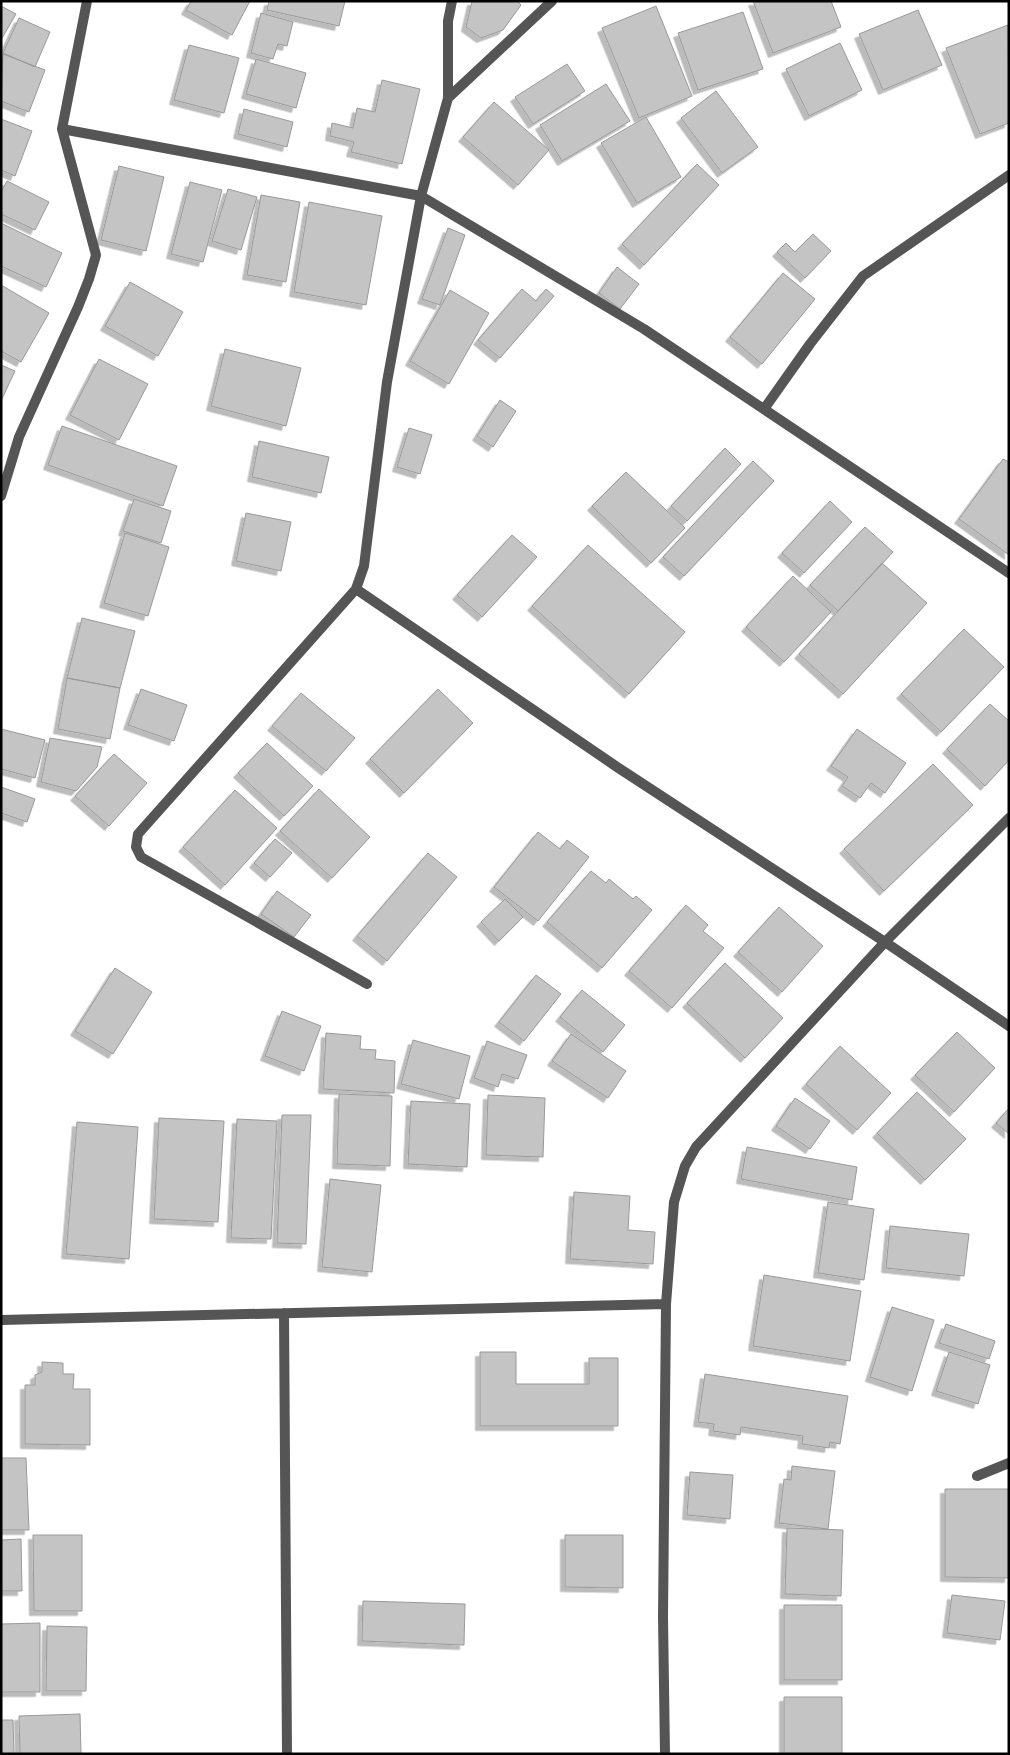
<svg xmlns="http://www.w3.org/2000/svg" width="1010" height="1755" viewBox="0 0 1010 1755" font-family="Cabin,sans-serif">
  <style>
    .building { fill: #c4c4c4; stroke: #999; filter: url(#shadow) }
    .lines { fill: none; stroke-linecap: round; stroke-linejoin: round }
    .minor { stroke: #555; stroke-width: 10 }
  </style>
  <defs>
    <filter id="shadow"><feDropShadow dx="-4.5" dy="4.5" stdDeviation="0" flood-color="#0004"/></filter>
  </defs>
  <rect width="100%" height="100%" fill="#fff"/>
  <path class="building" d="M191 1H250L232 35 186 10Z
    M269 1H345L339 26 267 10Z
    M472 1H517L521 5 503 30 481 38 466 27Z
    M753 1H831L841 27 773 53Z
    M1 6 16 14 1 40Z
    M656 6 692 96 639 118 602 28Z
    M918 10 942 65 883 90 859 34Z
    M743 12 763 69 698 90 678 33Z
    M261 13 293 22 287 46 278 44 273 59 251 53Z
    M19 18 50 32 35 67 3 53Z
    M1008 25 1009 123 980 134 946 48Z
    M840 43 862 90 809 116 786 69Z
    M189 45 239 58 224 113 174 100Z
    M3 54 45 70 29 112 1 101Z
    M256 59 306 73 296 108 246 94Z
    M567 64 585 91 533 124 515 97Z
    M382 80 420 89 402 164 351 152 354 142 330 136 332 123 353 128 357 108 375 112Z
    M606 84 630 121 562 161 540 125Z
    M716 91 758 147 722 173 681 118Z
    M494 102 549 150 518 185 463 137Z
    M244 109 293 122 287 147 238 134Z
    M646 117 681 177 637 203 601 143Z
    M1 119 32 131 15 176 1 170Z
    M697 164 719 185 644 265 622 244Z
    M119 166 164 177 146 251 101 240Z
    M7 181 49 202 35 230 1 214V192Z
    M190 182 222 190 203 262 171 254Z
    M228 189 257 197 241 250 212 241Z
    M261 195 300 202 286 282 247 275Z
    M309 202 382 216 366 305 294 292Z
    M1 223 62 253 46 287 1 266Z
    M448 228 465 235 440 305 422 299Z
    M813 234 831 251 805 278 777 252 786 243 795 252Z
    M617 267 639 284 620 309 599 293Z
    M783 273 815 299 762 364 730 337Z
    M130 282 183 312 158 356 105 326Z
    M1 285 49 313 21 362 1 351Z
    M522 289 536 301 546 289 554 296 500 358 478 340Z
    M450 290 489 313 449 384 410 361Z
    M225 349 301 368 286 426 211 406Z
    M99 359 148 384 119 440 70 415Z
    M1 365 15 371 1 401Z
    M500 400 516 411 493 447 477 436Z
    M62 426 177 466 163 506 48 465Z
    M409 428 432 435 420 474 397 467Z
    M259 441 329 457 321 493 252 477Z
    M725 448 741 464 687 521 671 506Z
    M1003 459 1009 462V555L959 519Z
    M753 461 774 481 684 576 663 557Z
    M626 472 685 528 651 563 592 506Z
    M134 499 171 511 161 543 123 531Z
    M830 501 852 522 804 573 782 553Z
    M246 513 291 522 281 571 236 561Z
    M865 527 893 552 838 611 810 585Z
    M125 533 169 547 148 616 104 603Z
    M512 535 537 557 482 617 457 595Z
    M588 545 685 632 629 694 532 606Z
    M882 563 927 603 843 694 799 654Z
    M793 576 831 612 784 662 746 627Z
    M82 618 135 631 120 688 67 678Z
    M964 629 1004 667 941 732 901 694Z
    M67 678 120 688 110 739 58 729Z
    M141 689 187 705 174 741 128 725Z
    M438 689 473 723 404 793 370 759Z
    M301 693 355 738 326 771 272 726Z
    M990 704 1009 721V760L985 786 947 749Z
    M1 729 45 740 35 778 1 769Z
    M857 729 906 763 885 793 871 783 860 798 842 786 848 777 831 766Z
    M50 738 102 747 97 767 76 791 41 782Z
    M267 743 313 786 284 816 238 773Z
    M114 754 147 783 109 826 75 796Z
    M933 764 973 805 884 891 844 849Z
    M1 787 35 799 27 822 1 813Z
    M319 789 370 837 332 878 280 831Z
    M235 790 277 828 225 885 183 847Z
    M538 832 560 849 567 840 589 857 538 921 494 887Z
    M275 839 292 853 270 877 254 863Z
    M428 853 457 877 387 961 357 936Z
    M591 871 606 883 609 879 633 899 636 896 652 910 602 968 547 922Z
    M277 891 311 915 294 937 261 914Z
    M505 899 523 917 499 941 481 922Z
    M686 905 708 925 703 931 724 948 672 1008 629 971Z
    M779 907 823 946 782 992 738 952Z
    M725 963 783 1018 745 1058 687 1003Z
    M115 968 152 992 113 1054 75 1031Z
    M536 975 561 994 524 1041 499 1022Z
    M582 990 625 1025 603 1052 560 1017Z
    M282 1011 321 1026 304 1071 265 1056Z
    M957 1032 995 1068 954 1112 915 1075Z
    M326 1033 361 1036 360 1049 376 1050 375 1059 395 1061 394 1093 323 1089Z
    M571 1034 626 1071 608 1098 552 1061Z
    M413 1040 470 1056 459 1099 401 1084Z
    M487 1041 527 1055 518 1079 502 1074 498 1087 474 1078Z
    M840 1046 891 1093 857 1130 806 1084Z
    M917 1092 966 1139 925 1180 877 1133Z
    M339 1094 392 1096 390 1166 337 1164Z
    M488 1095 545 1098 543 1157 486 1155Z
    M795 1098 830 1121 810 1149 776 1126Z
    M411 1101 470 1104 467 1167 408 1164Z
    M1009 1108V1134L996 1123Z
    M282 1115H311L306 1244 277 1243Z
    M159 1118 224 1121 218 1222 154 1219Z
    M237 1119 277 1121 271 1239 231 1238Z
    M77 1122 138 1127 129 1259 66 1254Z
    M747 1147 857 1167 852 1200 741 1179Z
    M330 1179 381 1185 372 1272 322 1267Z
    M574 1192 630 1196 628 1230 655 1232 653 1264 570 1259Z
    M828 1202 874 1209 864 1280 818 1273Z
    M890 1226 969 1234 964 1276 886 1268Z
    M764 1275 861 1291 850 1361 753 1346Z
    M892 1307 934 1320 912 1391 870 1377Z
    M946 1324 995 1341 989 1359 939 1343Z
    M480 1352H516V1384H589V1358H618V1426H480Z
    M949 1352 990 1365 978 1404 936 1391Z
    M42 1362 63 1363V1374H74L73 1389H90V1445L25 1444V1385H35V1375L42 1372Z
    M705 1374 848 1396 840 1444 830 1442 829 1448 802 1444 803 1436 741 1427 740 1435 713 1431 714 1424 698 1422Z
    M1 1458H26L29 1530H1Z
    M792 1466 835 1471 828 1529 779 1523 784 1479 791 1480Z
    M690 1472 733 1475 730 1519 687 1515Z
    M945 1489H1009V1578L945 1577Z
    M787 1528 843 1530 841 1596 785 1594Z
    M33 1535H82V1611H34Z
    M565 1535H623V1588L565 1587Z
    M21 1539 22 1591H1V1540Z
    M952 1595 1005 1601 1000 1640 947 1633Z
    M363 1601 465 1604 464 1645 362 1641Z
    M784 1605H842V1680H784Z
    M40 1623V1692H1V1624Z
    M47 1626 87 1627 86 1691H46Z
    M784 1697H842V1754H784Z
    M80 1714 81 1754H20L19 1716Z
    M1 1720H13L14 1754H1Z"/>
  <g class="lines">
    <path class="minor" d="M448 98 552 1
      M62 129 421 196 644 329 1009 573
      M764 409 810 344 863 276 1009 175
      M1 496 19 437 78 307 89 279 96 255 62 129 87 1
      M356 589 617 767 885 942 1009 1026
      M367 984 141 857 136 847 138 834 356 589 364 566 387 382 421 196 448 98V21L452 1
      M284 1313 287 1754
      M1 1320 666 1304
      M977 1476 1009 1463
      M665 1754 663 1617 666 1304 674 1202 685 1166 696 1147 885 942 1009 818"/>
  </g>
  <rect width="1010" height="1755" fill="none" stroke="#000000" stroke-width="5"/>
</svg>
